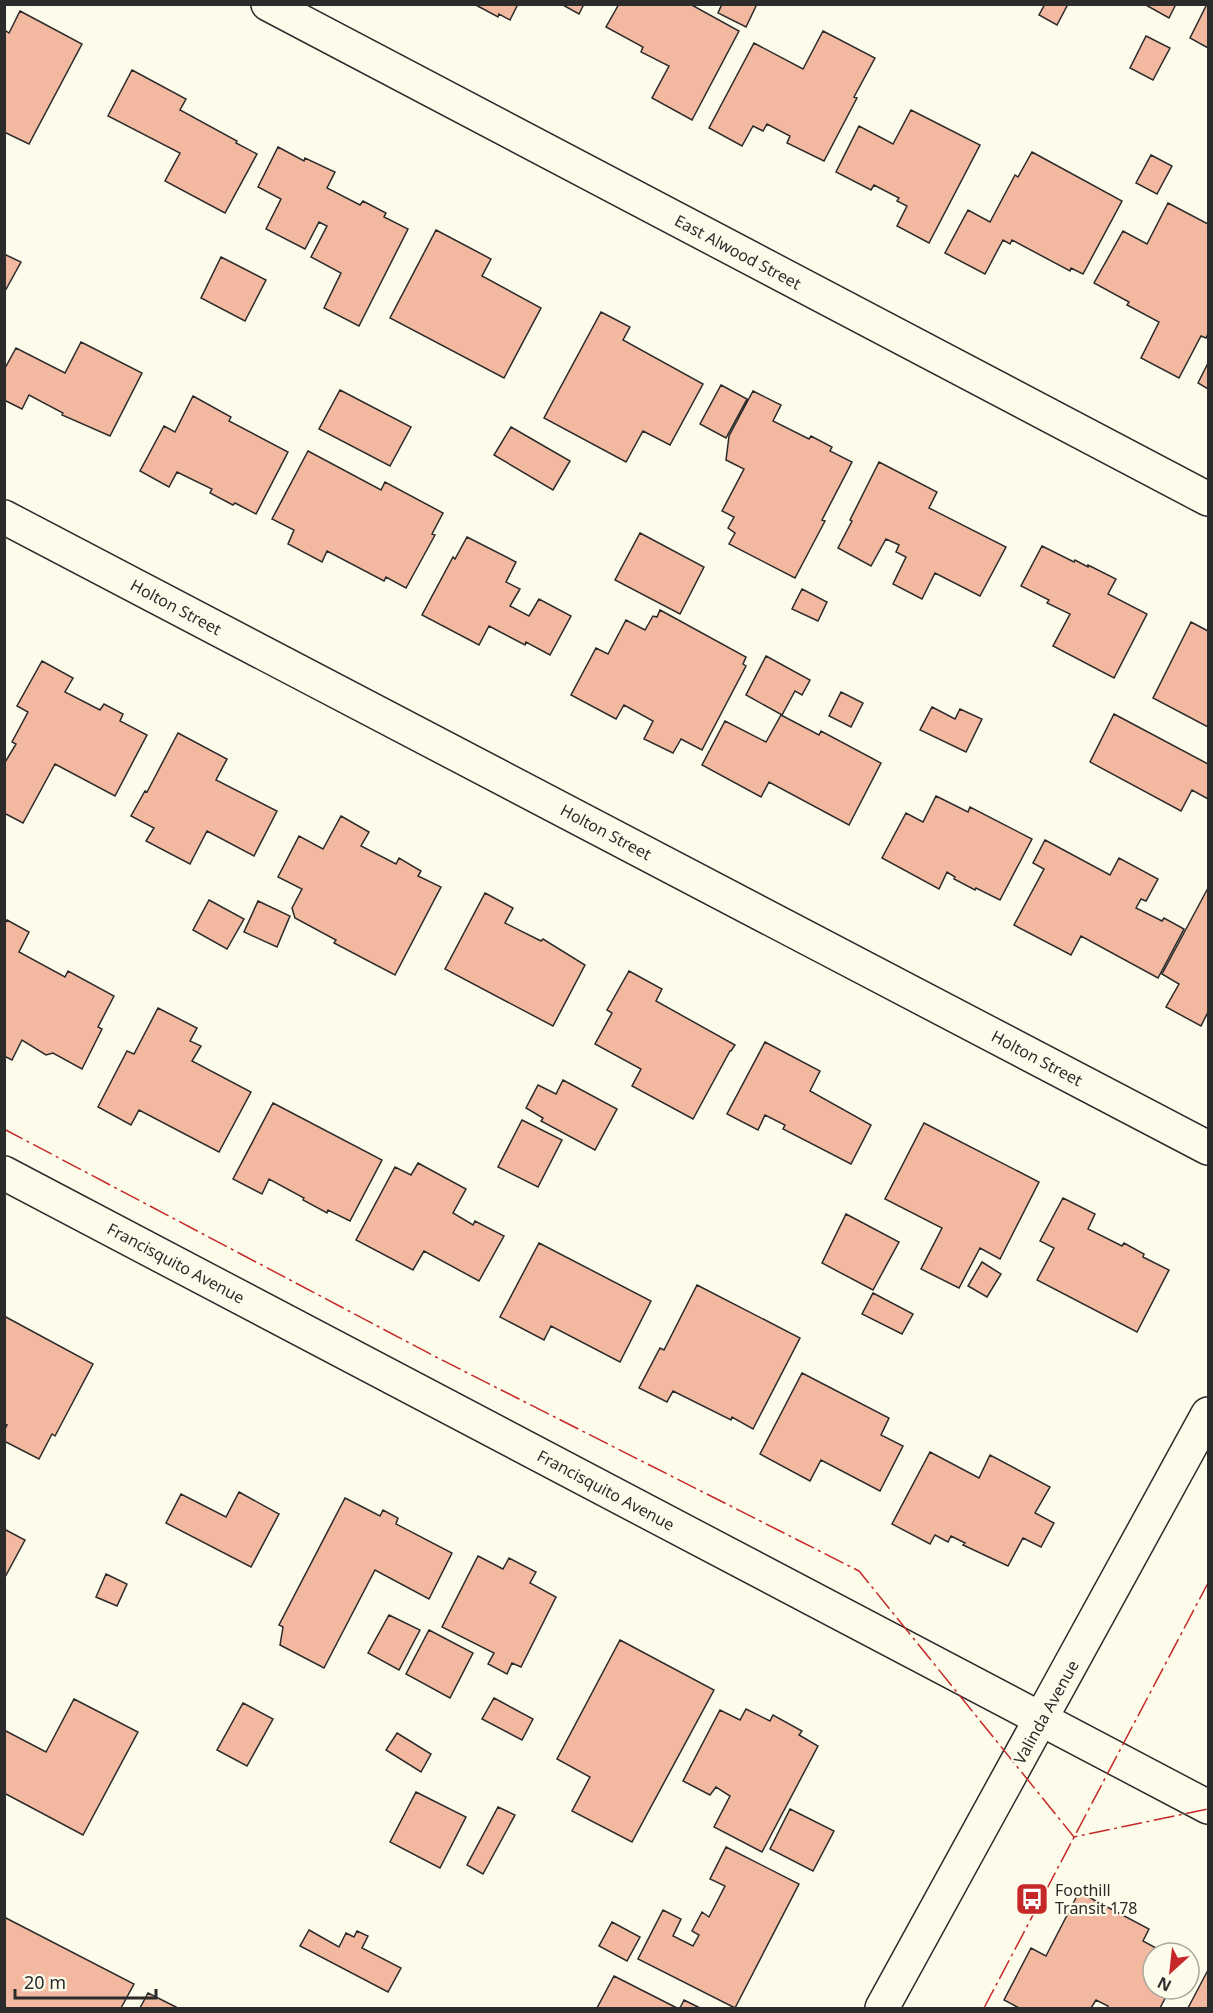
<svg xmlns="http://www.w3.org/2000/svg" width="1213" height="2013" viewBox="0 0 1213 2013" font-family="'Noto Sans',sans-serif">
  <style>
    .building { fill: #f2b8a0; stroke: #2b2b2b; stroke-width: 1.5 }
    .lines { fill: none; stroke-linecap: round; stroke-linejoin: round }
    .minor-casing { stroke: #2b2b2b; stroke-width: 36 }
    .major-casing { stroke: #2b2b2b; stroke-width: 36 }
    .minor { stroke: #fdfbea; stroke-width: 33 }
    .major { stroke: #fdfbea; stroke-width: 33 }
    .power { stroke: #c62828; stroke-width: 1.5; stroke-dasharray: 21 4.5 3 4.5; stroke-linecap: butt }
    .labels { text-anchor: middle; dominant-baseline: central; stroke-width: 4.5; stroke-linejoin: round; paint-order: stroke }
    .street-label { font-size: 16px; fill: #2b2b2b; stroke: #fdfbea }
    .poi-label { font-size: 16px; fill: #2b2b2b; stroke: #fdfbea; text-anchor: start }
  </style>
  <rect width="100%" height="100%" fill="#fdfbea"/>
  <path class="building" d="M474 4H518L510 20 499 14 498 17Z
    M561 4H584L579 14Z
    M619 4H690L739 31 692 120 652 98 669 66 641 52 643 47 606 27Z
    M722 4H757L746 27 718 13Z
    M1045 4H1068L1057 25 1039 15Z
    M1144 4H1176L1169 18Z
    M1207 4H1208V48L1190 38Z
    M20 11 82 44 29 144 4 132V34L6 31 9 33Z
    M823 31 875 58 854 97 857 98 824 161 787 143 790 136 767 124 763 131 753 126 742 146 709 128 754 43 803 69Z
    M1146 36 1170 48 1153 80 1130 68Z
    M132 70 186 99 180 110 237 141 236 143 257 154 225 213 165 181 180 153 108 116Z
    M911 110 980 145 929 243 897 226 907 206 897 201 899 198 874 185 871 190 836 172 859 126 893 144Z
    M278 147 304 161 305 158 335 172 327 188 360 205 363 201 386 213 384 217 408 229 359 326 324 308 341 273 311 257 327 226 319 222 305 249 266 229 281 199 258 187Z
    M1032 152 1122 201 1083 274 1071 268 1070 271 1012 240 1010 244 1003 240 985 274 945 253 968 210 990 222 1015 175 1018 177Z
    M1151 155 1172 166 1157 194 1136 183Z
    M1168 203 1208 224V334L1206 338 1201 336 1179 378 1141 358 1159 322 1127 305 1129 302 1094 283 1123 231 1147 244Z
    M436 230 491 259 482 276 541 308 504 378 390 318Z
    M4 254 21 262 4 293Z
    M221 257 266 280 245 321 201 298Z
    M601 312 630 327 623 340 703 384 670 445 643 431 626 462 544 418Z
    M81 342 142 373 110 436 62 415 63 413 29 395 22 409 4 400V370L16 348 65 373Z
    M1208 363V389L1198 383Z
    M721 385 747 399 726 438 700 424Z
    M340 390 411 427 390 466 319 429Z
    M753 391 781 405 773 421 809 439 811 436 832 447 830 451 852 462 822 520 825 521 795 578 729 544 735 533 728 528 734 517 722 511 744 469 726 460 729 436Z
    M193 396 231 417 229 421 288 452 256 514 235 503 233 505 210 493 212 489 177 472 169 487 140 471 164 426 175 432Z
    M511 427 570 461 553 490 494 455Z
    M308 451 381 490 385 482 443 513 432 534 435 535 406 588 386 577 384 581 327 551 322 562 288 544 294 530 272 519Z
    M879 462 937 492 929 508 1006 547 980 596 935 573 922 599 893 584 906 557 896 552 899 545 886 539 871 566 838 548 852 521 850 520Z
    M640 533 704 567 680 614 615 580Z
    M467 537 516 562 506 582 520 589 510 606 529 616 539 599 571 616 550 655 526 642 525 645 489 626 479 645 422 615 453 557 455 559Z
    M1042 546 1074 562 1075 560 1088 567V565L1116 579 1108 594 1147 614 1114 678 1053 646 1070 614 1047 603 1049 600 1021 586Z
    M802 589 827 602 818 621 792 609Z
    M660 610 746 657 743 664 746 666 702 750 681 739 673 753 644 739 653 721 624 705 616 719 571 695 596 648 608 654 626 620 645 630 653 616 657 617Z
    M1191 622 1208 631V727L1153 698Z
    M766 656 810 680 802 695 795 691 782 715 746 695Z
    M42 661 73 678 65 692 100 710 104 704 123 714 120 721 147 735 115 796 55 764 23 823 4 813V764L16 744 12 742 28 712 17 706Z
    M841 692 863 703 851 727 829 716Z
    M932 707 955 719 960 709 982 719 966 752 920 730Z
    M1114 714 1208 764V799L1192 790 1181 811 1090 762Z
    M781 715 819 735 821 731 881 763 849 825 769 782 761 797 702 765 725 721 766 742Z
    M178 733 227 759 216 780 277 811 254 856 207 831 190 864 146 841 154 828 131 816 145 791 147 792Z
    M936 796 968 812 970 807 1032 839 1000 900 976 888 975 890 954 879 955 877 947 872 939 889 882 858 906 813 923 822Z
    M341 816 369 832 361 846 396 864 399 858 421 871 418 876 441 887 395 975 334 943 336 940 295 918 292 908 302 889 278 877 299 836 323 849Z
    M1045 840 1110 875 1119 858 1158 879 1146 901 1141 899 1136 908 1162 921 1164 918 1184 929 1158 978 1081 936 1071 955 1014 925 1044 869 1033 863Z
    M1208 888V1012L1201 1026 1166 1007 1179 984 1162 974Z
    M485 893 513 908 505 923 541 941 543 939 585 965 553 1026 445 969Z
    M209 900 244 919 227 949 193 930Z
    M258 901 290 916 277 947 244 932Z
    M7 920 29 932 19 952 65 977 68 971 114 996 98 1027 102 1029 82 1069 53 1053 46 1055 22 1040 12 1060 4 1056V924Z
    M629 971 662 989 656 1001 735 1045 731 1051H730L693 1119 632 1086 641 1069 595 1044 612 1013 607 1010Z
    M158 1008 197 1028 190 1041 201 1046 192 1061 251 1092 219 1152 139 1110 131 1125 98 1107 127 1051 134 1054Z
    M765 1042 820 1071 810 1091 871 1125 851 1164 783 1129 785 1125 765 1115 758 1130 727 1114Z
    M563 1080 617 1109 595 1150 541 1121 543 1118 526 1108 538 1085 556 1094Z
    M273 1103 382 1160 350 1221 328 1210 327 1213 303 1200 304 1198 269 1179 262 1194 233 1179Z
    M522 1120 562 1140 538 1187 498 1167Z
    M924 1123 1039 1182 1000 1259 980 1248 959 1288 921 1269 942 1228 885 1199Z
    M418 1163 466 1189 453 1213 473 1225 475 1221 504 1236 479 1281 424 1251 413 1270 356 1240 395 1167 411 1175Z
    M1063 1198 1095 1214 1088 1229 1122 1246 1124 1243 1144 1254 1143 1257 1169 1270 1137 1332 1037 1280 1054 1248 1040 1241Z
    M846 1214 899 1242 873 1290 822 1263Z
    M539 1243 651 1301 620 1362 551 1326 544 1340 500 1317Z
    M982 1262 1001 1274 987 1297 968 1286Z
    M697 1285 800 1338 753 1429 732 1417 731 1420 673 1391 667 1402 639 1388 660 1348 664 1350Z
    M873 1293 913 1314 902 1334 862 1314Z
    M4 1316 93 1364 55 1436 52 1434 39 1459 4 1441V1431L7 1425 4 1424Z
    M802 1373 889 1418 881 1435 903 1446 880 1491 821 1460 810 1481 760 1454Z
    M930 1452 979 1478 990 1455 1050 1487 1035 1513 1054 1523 1041 1547 1023 1538 1008 1566 963 1545 965 1543 951 1536 948 1542 935 1535 930 1544 892 1524Z
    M239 1492 279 1514 251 1567 166 1523 181 1494 226 1517Z
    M345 1498 380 1516 383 1510 398 1518 396 1524 452 1553 429 1599 375 1570 324 1668 280 1645 283 1627 279 1625Z
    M4 1529 25 1540 4 1579Z
    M478 1556 503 1569 509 1558 536 1572 530 1583 556 1597 521 1667 512 1663 507 1674 488 1664 494 1653 442 1627Z
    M106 1574 127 1584 117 1606 96 1597Z
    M389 1615 420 1630 399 1670 368 1653Z
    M429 1630 473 1653 450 1698 406 1674Z
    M620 1640 714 1690 632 1842 572 1811 590 1777 557 1759Z
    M494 1698 533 1719 522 1740 482 1719Z
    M74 1699 138 1732 83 1835 4 1793V1730L46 1752Z
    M243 1703 273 1719 247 1766 217 1750Z
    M746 1709 770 1721 773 1715 802 1731 799 1735 818 1746 762 1852 714 1827 730 1796 716 1787 710 1795 683 1781 720 1710 740 1720Z
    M397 1733 431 1754 421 1772 386 1750Z
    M416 1792 466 1817 440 1868 390 1842Z
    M498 1807 515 1815 483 1874 467 1865Z
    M790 1809 834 1831 813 1871 770 1849Z
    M726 1847 799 1884 735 2008 638 1959 663 1910 681 1919 673 1936 693 1946 699 1935 692 1931 702 1912 709 1917 725 1886 710 1879Z
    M1079 1892 1149 1929 1143 1941 1165 1953H1153V1989H1170L1160 2008H1107L1108 2006 1096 2000 1091 2008H1019L1004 2000 1031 1948 1046 1956Z
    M4 1917 134 1984 121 2008H4Z
    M612 1922 640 1937 627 1961 599 1946Z
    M309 1930 339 1947 346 1933 354 1937 357 1931 368 1936 362 1948 401 1968 388 1992 300 1946Z
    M1208 1970V2008H1188Z
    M614 1976 677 2008H597Z
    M148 1993 176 2007 175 2008H140Z
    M684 2000 700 2008H680Z"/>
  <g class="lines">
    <defs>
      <path id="minor" d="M268 4 1208 499
        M4 517 1208 1148
        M4 1173 1208 1807"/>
      <path id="major" d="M882 2008 1208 1414"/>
    </defs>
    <use href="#minor" class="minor-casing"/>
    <use href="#major" class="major-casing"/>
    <use href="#minor" class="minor"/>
    <use href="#major" class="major"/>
    <path class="power" d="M4 1129 436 1357 859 1571 1074 1837 1208 1809
      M984 2008 1208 1583"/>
  </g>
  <defs>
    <symbol id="bus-square" viewBox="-11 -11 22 22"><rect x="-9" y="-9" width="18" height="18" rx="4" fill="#c62828" stroke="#fdfbea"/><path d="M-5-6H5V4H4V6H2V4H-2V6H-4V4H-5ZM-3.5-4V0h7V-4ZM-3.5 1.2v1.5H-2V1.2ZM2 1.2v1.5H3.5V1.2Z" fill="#fff"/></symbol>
  </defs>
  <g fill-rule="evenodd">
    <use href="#bus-square" x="1013" y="1880" width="38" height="38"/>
  </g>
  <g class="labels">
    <g class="street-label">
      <text transform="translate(738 252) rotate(28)">East Alwood Street</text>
      <text transform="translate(176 607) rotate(28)">Holton Street</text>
      <text transform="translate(606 832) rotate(28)">Holton Street</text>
      <text transform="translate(1037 1058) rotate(28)">Holton Street</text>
      <text transform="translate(176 1263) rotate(28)">Francisquito Avenue</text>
      <text transform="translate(606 1490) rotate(28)">Francisquito Avenue</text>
      <text transform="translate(1046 1712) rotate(-61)">Valinda Avenue</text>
    </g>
    <g class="poi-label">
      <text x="1055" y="1890">Foothill<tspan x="1055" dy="18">Transit 178</tspan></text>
    </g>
  </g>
  <rect width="1213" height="2013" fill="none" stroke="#2b2b2b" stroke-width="12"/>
  <g transform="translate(1171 1971) rotate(207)"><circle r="28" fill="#fdfbea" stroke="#a9a89e" stroke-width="1.5"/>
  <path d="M0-4.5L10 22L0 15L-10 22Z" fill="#c62828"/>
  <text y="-9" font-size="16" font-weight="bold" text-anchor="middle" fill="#2b2b2b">N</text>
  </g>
  <path d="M15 1989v9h141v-9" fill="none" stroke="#2b2b2b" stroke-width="3"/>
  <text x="24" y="1989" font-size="18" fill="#2b2b2b" stroke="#fdfbea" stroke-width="4.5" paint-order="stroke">20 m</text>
</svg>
